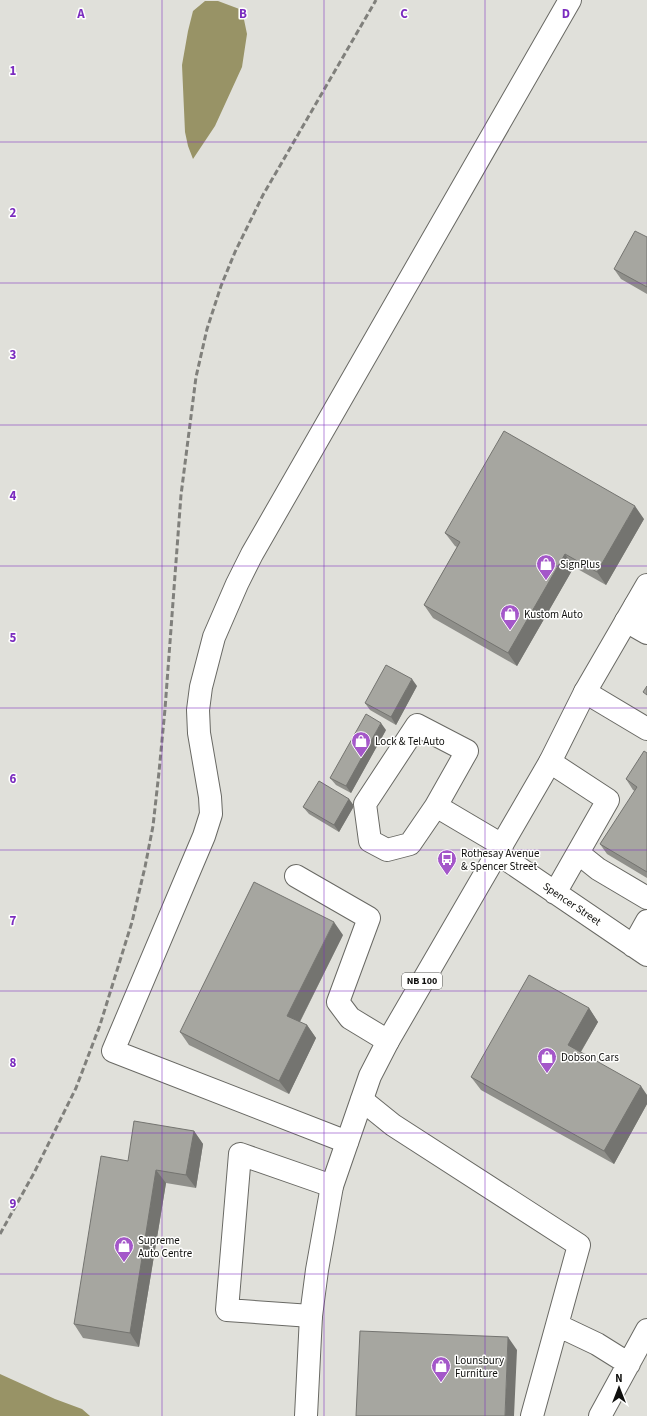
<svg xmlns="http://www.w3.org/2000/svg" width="647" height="1416" viewBox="0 0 647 1416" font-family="'Source Sans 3',sans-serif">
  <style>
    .water { fill: #989366 }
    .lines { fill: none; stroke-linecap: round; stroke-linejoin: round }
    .minor-casing { stroke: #696964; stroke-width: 24 }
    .major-casing { stroke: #696964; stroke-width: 24 }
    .minor { stroke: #fff; stroke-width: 22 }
    .major { stroke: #fff; stroke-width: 22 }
    .rail { stroke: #80807c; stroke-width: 3; stroke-dasharray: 6 3; stroke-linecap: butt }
    .wall { fill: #8f8f8a }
    .shaded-wall { fill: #747470 }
    .building { fill: #a6a6a0; stroke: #747470 }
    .grid { fill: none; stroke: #7b2cbf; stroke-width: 1; stroke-opacity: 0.55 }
    .labels { text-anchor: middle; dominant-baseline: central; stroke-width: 3; stroke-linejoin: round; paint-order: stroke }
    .shield { fill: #fffffe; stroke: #575755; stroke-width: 1 }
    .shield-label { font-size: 10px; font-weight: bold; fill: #0f0f0d }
    .poi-label { font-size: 11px; fill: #0f0f0d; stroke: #fffffe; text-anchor: start }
    .street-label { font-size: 11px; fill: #0f0f0d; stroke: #fffffe }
    .grid-label { font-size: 13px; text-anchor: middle; font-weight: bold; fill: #7b2cbf; stroke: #fffffe; stroke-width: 3; stroke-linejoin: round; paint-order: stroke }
  </style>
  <rect width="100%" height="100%" fill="#e0e0da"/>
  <path class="water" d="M205 1H218L242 10 247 34 242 67 215 126 193 159 188 146 185 132 182 65 188 31 193 11Z
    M0 1374 55 1399 82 1409 90 1416H0Z"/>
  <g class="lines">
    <defs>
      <path id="minor" d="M635 606 647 613
        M626 621 647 633
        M585 692 647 729
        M550 762 608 800 555 893
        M436 806 410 844 387 850 370 841 365 804 417 725 467 751 436 806 502 845
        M497 853 647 955
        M578 853 598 869 647 898
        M296 876 369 918 338 1002 350 1018 388 1041
        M633 946 647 921
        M362 1100 393 1125 579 1245 532 1416
        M347 1142 113 1051 204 836 211 814 210 797 199 733 198 710 201 687 214 637 237 584 252 554 570 0
        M311 1316 227 1310 240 1154 332 1186
        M557 1325 597 1344 629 1364
        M600 1416 647 1330"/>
      <path id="major" d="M306 1416 311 1316 317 1270 332 1186 370 1076 388 1041 550 762 585 692 647 585"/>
    </defs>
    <use href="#minor" class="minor-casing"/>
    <use href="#major" class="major-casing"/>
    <use href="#minor" class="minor"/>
    <use href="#major" class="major"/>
    <path class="rail" d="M0 1234 34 1173 76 1088 100 1025 132 922 145 867 153 826 159 772 165 709 181 495 196 377 207 329 221 286 235 252 263 195 376 0"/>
  </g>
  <path class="wall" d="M647 237V294L621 279 614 269Z
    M644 519 606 585 574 567 517 666 433 618 424 605 457 547 455 546 445 533Z
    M417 686 396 725 370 710 365 703Z
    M386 730 351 793 336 785 330 778Z
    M647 753V878L607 854 600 844 635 791 633 790 626 779Z
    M349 799 354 806 339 832 309 814 303 807Z
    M343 935 300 1022 307 1025 316 1038 289 1094 189 1045 180 1032Z
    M589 1008 598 1022 581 1052 647 1095V1104L614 1164 481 1090 471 1077Z
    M194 1131 203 1144 196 1188 166 1183 139 1347 83 1338 74 1324 128 1161Z"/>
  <path class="shaded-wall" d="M635 506 644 519 606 585 597 572Z
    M565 554 574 567 517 666 508 653Z
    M412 679 417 686 396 725 391 717Z
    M381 723 386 730 351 793 346 786Z
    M349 799 354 806 339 832 334 825Z
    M334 922 343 935 296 1029 287 1016Z
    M589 1008 598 1022 577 1058 568 1045Z
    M307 1025 316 1038 289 1094 279 1081Z
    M641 1086 647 1095V1104L614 1164 604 1151Z
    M194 1131 203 1144 196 1188 186 1175Z
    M156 1170 166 1183 139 1347 130 1333Z
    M508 1337 517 1350 514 1416H505Z"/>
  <path class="building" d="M635 231 647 237V287L614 269Z
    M504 431 635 506 597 572 565 554 508 653 424 605 460 542 445 533Z
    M386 665 412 679 391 717 365 703Z
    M647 686V695L643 692Z
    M366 714 381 723 346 786 330 778Z
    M644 751 647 753V872L600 844 637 787 626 779Z
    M319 781 349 799 334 825 303 807Z
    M254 882 334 922 287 1016 307 1025 279 1081 180 1032Z
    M529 975 589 1008 568 1045 641 1086 604 1151 471 1077Z
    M134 1121 194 1131 186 1175 156 1170 130 1333 74 1324 101 1156 128 1161Z
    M360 1331 508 1337 505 1416H356Z"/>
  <path class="grid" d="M162 0V1416M324 0V1416M485 0V1416M0 142H647M0 283H647M0 425H647M0 566H647M0 708H647M0 850H647M0 991H647M0 1133H647M0 1274H647"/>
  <defs>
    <symbol id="shop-pin" viewBox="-11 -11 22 30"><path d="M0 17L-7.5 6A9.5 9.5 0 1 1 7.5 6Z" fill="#a457c9" stroke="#fffffe"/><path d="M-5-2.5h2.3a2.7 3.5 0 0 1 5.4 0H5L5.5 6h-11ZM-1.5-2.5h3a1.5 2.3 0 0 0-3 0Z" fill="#fff"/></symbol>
    <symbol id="bus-pin" viewBox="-11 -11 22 30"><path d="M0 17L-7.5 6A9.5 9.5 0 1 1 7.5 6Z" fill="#a457c9" stroke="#fffffe"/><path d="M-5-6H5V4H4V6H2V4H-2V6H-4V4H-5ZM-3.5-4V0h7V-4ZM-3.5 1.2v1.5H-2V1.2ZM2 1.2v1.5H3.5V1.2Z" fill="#fff"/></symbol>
  </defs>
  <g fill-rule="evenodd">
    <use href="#shop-pin" x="535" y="553" width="22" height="30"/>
    <use href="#shop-pin" x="499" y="603" width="22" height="30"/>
    <use href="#shop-pin" x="350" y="730" width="22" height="30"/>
    <use href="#bus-pin" x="436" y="848" width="22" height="30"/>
    <use href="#shop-pin" x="536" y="1046" width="22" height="30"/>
    <use href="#shop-pin" x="113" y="1235" width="22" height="30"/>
    <use href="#shop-pin" x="430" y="1355" width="22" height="30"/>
  </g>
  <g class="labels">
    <rect class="shield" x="402" y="973" width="40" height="16" rx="3"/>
    <g class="shield-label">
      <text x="422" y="981">NB 100</text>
    </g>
    <g class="poi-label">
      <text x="560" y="564">SignPlus</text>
      <text x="524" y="614">Kustom Auto</text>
      <text x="375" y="741">Lock &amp; Tel Auto</text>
      <text x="461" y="853">Rothesay Avenue<tspan x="461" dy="13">&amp; Spencer Street</tspan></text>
      <text x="561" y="1057">Dobson Cars</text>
      <text x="138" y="1240">Supreme<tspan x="138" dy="13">Auto Centre</tspan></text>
      <text x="455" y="1360">Lounsbury<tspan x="455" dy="13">Furniture</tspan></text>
    </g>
    <g class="street-label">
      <text transform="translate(572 904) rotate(34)">Spencer Street</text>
    </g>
  </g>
  <g class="grid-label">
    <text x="81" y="18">A</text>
    <text x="243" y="18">B</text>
    <text x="404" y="18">C</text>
    <text x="566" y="18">D</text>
    <text x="13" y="75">1</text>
    <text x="13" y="217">2</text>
    <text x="13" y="359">3</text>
    <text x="13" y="500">4</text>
    <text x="13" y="642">5</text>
    <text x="13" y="783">6</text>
    <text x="13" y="925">7</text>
    <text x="13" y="1067">8</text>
    <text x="13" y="1208">9</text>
  </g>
  <g transform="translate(619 1388)" stroke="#fffffe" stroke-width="3" paint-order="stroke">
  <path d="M0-3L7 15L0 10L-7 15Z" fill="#0f0f0d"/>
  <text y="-6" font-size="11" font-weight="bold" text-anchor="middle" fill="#0f0f0d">N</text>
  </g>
</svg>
